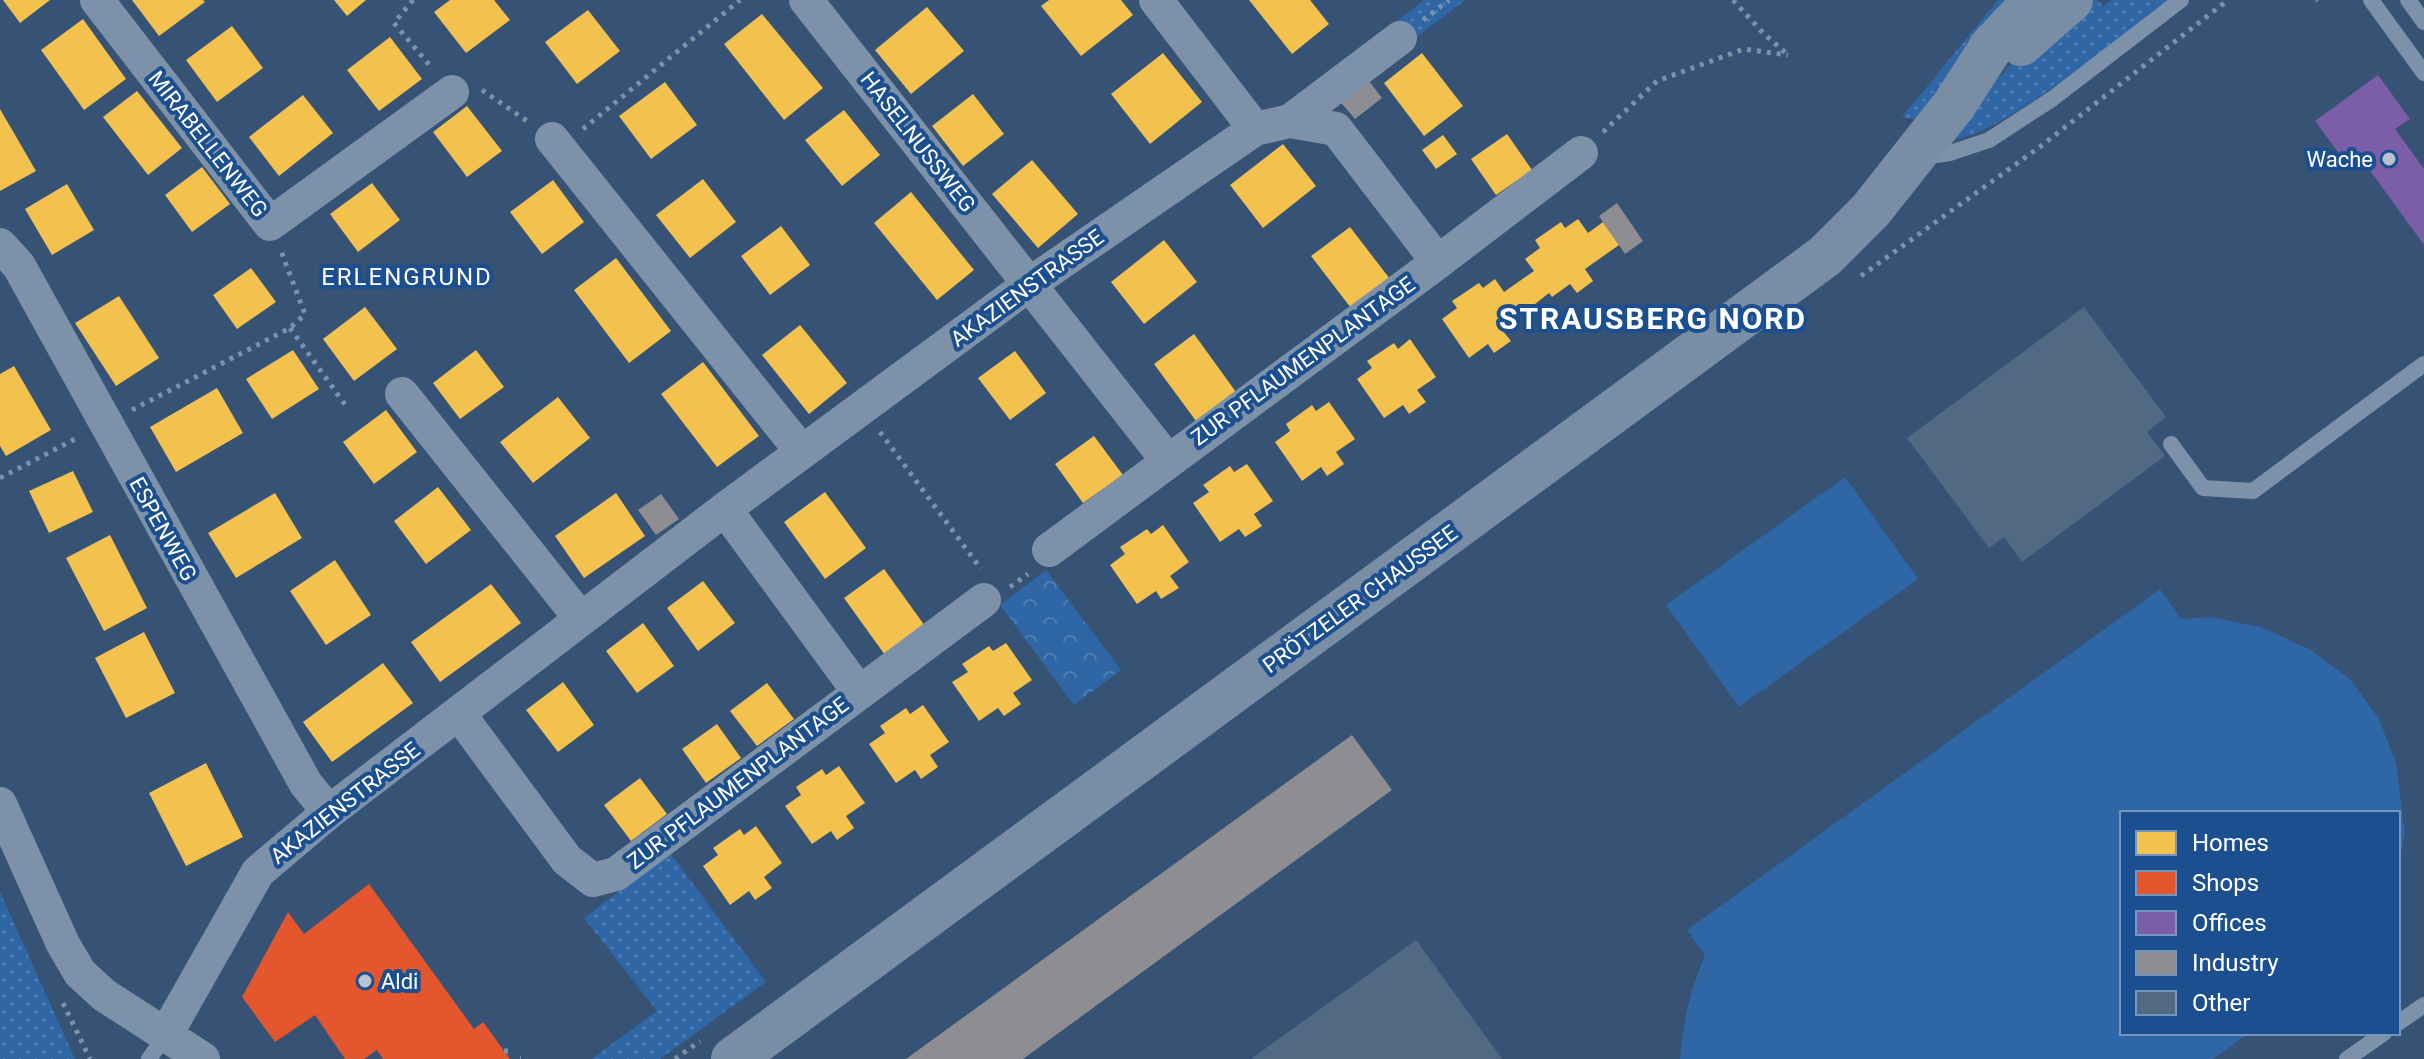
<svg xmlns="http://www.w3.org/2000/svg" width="2424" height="1059" viewBox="0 0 2424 1059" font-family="Roboto,sans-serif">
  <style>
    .grass { fill: url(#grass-dots) }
    .forest { fill: url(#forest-crowns) }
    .garden { fill: #2f66a5 }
    .homes { fill: #f2c14e }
    .shops { fill: #e4572e }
    .offices { fill: #7b5ea7 }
    .industry { fill: #8d8d92 }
    .building { fill: #526984 }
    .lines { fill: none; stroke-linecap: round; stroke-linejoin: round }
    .path { stroke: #7d92a8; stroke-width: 5; stroke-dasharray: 4 6; stroke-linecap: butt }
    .lane { stroke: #7d92a8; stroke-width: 16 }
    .street { stroke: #7d92a8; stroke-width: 34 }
    .secondary { stroke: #798da4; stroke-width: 44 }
    .poi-dot { fill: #b9c2ce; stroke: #1b4f8f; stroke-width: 3 }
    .labels { text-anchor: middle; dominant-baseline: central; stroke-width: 8; stroke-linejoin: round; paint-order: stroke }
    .street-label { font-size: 22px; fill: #fff; stroke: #1b4f8f }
    .poi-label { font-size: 22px; fill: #fff; stroke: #1b4f8f; text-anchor: end }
    .neighbourhood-label { font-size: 24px; letter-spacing: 2px; fill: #fff; stroke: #1b4f8f }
    .district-label { font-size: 30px; font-weight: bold; letter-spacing: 2px; fill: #fff; stroke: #1b4f8f }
  </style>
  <defs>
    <pattern id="grass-dots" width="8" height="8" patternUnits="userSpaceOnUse" patternTransform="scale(2)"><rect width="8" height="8" fill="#2f66a5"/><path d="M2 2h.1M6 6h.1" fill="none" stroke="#4e7db2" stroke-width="1.8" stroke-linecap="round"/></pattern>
    <pattern id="forest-crowns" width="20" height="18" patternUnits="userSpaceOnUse" patternTransform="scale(2)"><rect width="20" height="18" fill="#2f66a5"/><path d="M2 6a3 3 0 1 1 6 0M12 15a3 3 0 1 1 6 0" fill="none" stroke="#4e7db2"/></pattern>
  </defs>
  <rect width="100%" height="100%" fill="#365274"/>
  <path class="grass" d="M1424 0H1465L1338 98 1323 78Z
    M1998 0H2020L1921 121 1902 117Z
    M2087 0H2098L2103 6 2112 0H2169C2128 30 1995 141 1951 139L1993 83 2029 46Z
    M670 853 766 982 660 1059H592L657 1011 584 918Z
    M0 892 75 1059H0Z"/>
  <path class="forest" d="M1046 570 1121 670 1074 705 1000 605Z"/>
  <path class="garden" d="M1845 477 1918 579 1739 707 1666 605Z
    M2160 589 2181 619 2210 617 2261 627 2311 650 2350 679 2379 719 2396 763 2405 832 2398 868V813H2122V1033H2249L2213 1059H1680C1683 1022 1690 990 1705 956L1687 930Z"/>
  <path class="homes" d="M3 0H50L20 23Z
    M132 0H203L205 2 159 36Z
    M334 0H366L347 16Z
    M450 0H494L510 20 466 53 434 12Z
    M1049 0H1121L1133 15 1081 56 1041 6Z
    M1249 0H1310L1329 24 1292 54Z
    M927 7 964 51 911 94 875 50Z
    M588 10 620 51 577 84 545 42Z
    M762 14 823 88 784 120 724 44Z
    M83 19 126 79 84 110 41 50Z
    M232 26 263 68 217 102 186 60Z
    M390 37 422 79 379 111 347 70Z
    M1163 53 1202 102 1150 144 1111 94Z
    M1422 53 1463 106 1424 136 1384 83Z
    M665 82 697 125 651 159 619 116Z
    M137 91 182 148 148 175 103 117Z
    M973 94 1004 134 963 166 932 126Z
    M303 95 333 133 279 176 249 137Z
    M467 106 502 151 467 177 433 132Z
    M0 109 36 171 0 191Z
    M844 110 880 155 842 186 805 140Z
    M1507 134 1532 170 1496 195 1471 159Z
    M1443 135 1457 154 1436 169 1422 150Z
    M1283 144 1316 186 1263 228 1230 185Z
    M1032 160 1078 214 1038 248 992 194Z
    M202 167 230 204 192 232 165 195Z
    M703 179 736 222 690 258 656 215Z
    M553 180 584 222 542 254 510 212Z
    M372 183 400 220 358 252 330 214Z
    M67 184 94 230 52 255 25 209Z
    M911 192 974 270 937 300 874 223Z
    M1578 219 1588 233 1603 222 1619 245 1585 269 1593 281 1577 293 1570 284 1552 297 1549 293 1502 330 1511 341 1494 353 1488 344 1469 358 1442 319 1457 308 1452 301 1479 283 1483 288 1495 279 1504 292 1534 271 1525 259 1540 248 1535 240 1561 222 1565 228Z
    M781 226 810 265 770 295 741 256Z
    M1350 227 1390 279 1351 308 1311 256Z
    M1164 240 1197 282 1144 324 1111 282Z
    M616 258 671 331 629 363 574 290Z
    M251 268 276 302 237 329 213 295Z
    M119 296 159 358 116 386 75 323Z
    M365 307 397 349 354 381 323 339Z
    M800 325 847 383 809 414 762 355Z
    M1194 334 1236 392 1196 421 1154 364Z
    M1410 339 1436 377 1417 390 1426 402 1409 414 1403 405 1384 418 1357 379 1372 368 1367 361 1394 343 1398 349Z
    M293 350 319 389 272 419 246 379Z
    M476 350 504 387 460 419 433 383Z
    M1015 351 1046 393 1010 420 978 378Z
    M703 362 759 436 717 467 661 394Z
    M14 366 51 430 6 456 0 446V374Z
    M217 388 243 433 176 472 150 427Z
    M558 397 590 438 533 483 500 442Z
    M1329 402 1355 439 1336 452 1344 464 1327 476 1321 467 1302 481 1275 442 1290 431 1286 424 1312 405 1316 411Z
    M386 410 417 452 374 484 343 442Z
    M1094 436 1123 475 1083 503 1055 464Z
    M1247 464 1273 501 1254 514 1262 526 1245 537 1239 529 1220 542 1193 503 1209 492 1203 485 1230 466 1234 472Z
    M73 471 93 512 49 533 29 491Z
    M438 487 471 530 426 564 394 521Z
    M825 492 866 548 825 579 784 522Z
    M275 493 302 538 236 578 208 533Z
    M616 493 645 536 584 578 555 536Z
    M1163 525 1189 562 1170 576 1179 588 1161 599 1156 591 1137 604 1110 565 1125 554 1120 547 1147 529 1151 534Z
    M110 535 147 608 104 631 66 558Z
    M335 560 371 615 326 645 290 591Z
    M884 569 925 626 885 655 844 598Z
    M703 581 735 623 698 651 667 608Z
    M491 584 521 623 440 682 411 642Z
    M643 623 674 666 637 693 606 651Z
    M144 632 175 693 126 718 95 658Z
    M1006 643 1032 680 1013 693 1021 704 1004 716 998 708 979 721 952 682 968 672 962 664 989 646 993 651Z
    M383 663 413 703 332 762 303 722Z
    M563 682 594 725 558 752 526 710Z
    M767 683 794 719 757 746 730 711Z
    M923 705 949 742 930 755 938 767 921 779 915 770 896 783 869 744 885 733 880 726 906 708 910 714Z
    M717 724 741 758 706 783 682 749Z
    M206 763 243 837 186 866 149 793Z
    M839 766 865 803 846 816 854 828 837 840 831 831 812 844 785 806 801 795 796 787 822 769 826 775Z
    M640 778 667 814 631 841 604 805Z
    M756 826 782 863 764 877 772 888 755 900 749 891 730 905 703 866 718 855 713 848 740 829 744 835Z"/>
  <path class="shops" d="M369 884 474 1029 483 1022 510 1059H383L377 1050 364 1059H345L315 1015 275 1042 242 997 288 912 304 934Z"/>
  <path class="offices" d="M2378 75 2410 119 2395 129 2424 169V245L2358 154 2346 163 2315 121Z"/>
  <path class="industry" d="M1366 77 1382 98 1355 119 1338 99Z
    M1617 203 1643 241 1625 254 1599 216Z
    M661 494 679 519 656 535 638 510Z
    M1352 735 1392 790 1023 1059H906Z"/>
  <path class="building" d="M2084 307 2166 417 2147 432 2165 456 2022 562 2004 537 1989 548 1907 438Z
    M1416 940 1502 1059H1251Z"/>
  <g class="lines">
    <path class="path" d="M413 0 394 23 431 67
      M1733 0 1764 34 1787 54
      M2317 0 2318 1
      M1423 20 1449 0
      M482 90 527 121
      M583 129 740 0
      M1603 132 1657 81 1744 49 1788 55
      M1861 276 2041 146 2228 0
      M290 328 346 406
      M132 410 290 328 305 314 281 251
      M880 432 981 569
      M0 478 77 438
      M1010 587 1028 574
      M63 1003 90 1059
      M504 1051H514
      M520 1059H521
      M675 1059 700 1041"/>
    <path class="lane" d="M2371 0 2424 73
      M2408 0 2424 22
      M1922 157 1950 153 1989 140 2052 99 2181 0
      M2171 444 2203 488 2253 491 2424 364
      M2398 1023 2424 1005
      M149 1059 165 1036
      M2347 1059 2384 1033"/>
    <path class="street" d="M97 0 270 224 452 92
      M806 0 1168 461
      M1156 0 1255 129
      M552 139 802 452
      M0 245 19 266 306 784 329 812
      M1438 262 1581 153
      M402 394 581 619
      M725 509 859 692
      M1049 550 1438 262 1336 129 1290 121
      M459 714 567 860 593 880 616 874 984 600
      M0 804 63 944 80 973 104 995 203 1059
      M165 1036 258 872 329 812 725 509 1031 283 1255 129 1290 121 1400 38"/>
    <path class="secondary" d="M2021 44 2071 0
      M733 1059 1825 256 1871 210 1954 105 1992 46 2035 0"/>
  </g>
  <g class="poi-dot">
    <circle cx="2389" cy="159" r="8"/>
    <circle cx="365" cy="981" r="8"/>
  </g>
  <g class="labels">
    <g class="street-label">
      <text transform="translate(918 142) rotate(52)">HASELNUSSWEG</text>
      <text transform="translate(208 144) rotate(52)">MIRABELLENWEG</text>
      <text transform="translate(1027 288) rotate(-36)">AKAZIENSTRASSE</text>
      <text transform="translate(1303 361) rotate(-36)">ZUR PFLAUMENPLANTAGE</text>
      <text transform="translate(163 529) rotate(61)">ESPENWEG</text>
      <text transform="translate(1360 599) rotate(-36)">PRÖTZELER CHAUSSEE</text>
      <text transform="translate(738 783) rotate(-37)">ZUR PFLAUMENPLANTAGE</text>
      <text transform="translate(345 803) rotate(-38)">AKAZIENSTRASSE</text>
    </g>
    <g class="poi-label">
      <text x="2373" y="159">Wache</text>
      <text x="381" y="981" text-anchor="start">Aldi</text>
    </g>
    <g class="neighbourhood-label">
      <text x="407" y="277">ERLENGRUND</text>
    </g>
    <g class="district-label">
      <text x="1653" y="318">STRAUSBERG NORD</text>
    </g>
  </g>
  <rect x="2120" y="811" width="280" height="224" fill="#1b4f8f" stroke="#7695bc" stroke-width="2"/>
  <rect x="2136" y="831" width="40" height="24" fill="#f2c14e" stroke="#7695bc" stroke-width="2"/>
  <text x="2192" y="851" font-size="24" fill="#ffffff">Homes</text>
  <rect x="2136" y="871" width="40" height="24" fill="#e4572e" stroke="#7695bc" stroke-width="2"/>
  <text x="2192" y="891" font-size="24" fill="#ffffff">Shops</text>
  <rect x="2136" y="911" width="40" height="24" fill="#7b5ea7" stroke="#7695bc" stroke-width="2"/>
  <text x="2192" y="931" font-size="24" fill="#ffffff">Offices</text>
  <rect x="2136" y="951" width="40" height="24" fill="#8d8d92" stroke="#7695bc" stroke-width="2"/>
  <text x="2192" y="971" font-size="24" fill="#ffffff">Industry</text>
  <rect x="2136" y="991" width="40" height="24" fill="#526984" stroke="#7695bc" stroke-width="2"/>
  <text x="2192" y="1011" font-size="24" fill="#ffffff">Other</text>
</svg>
